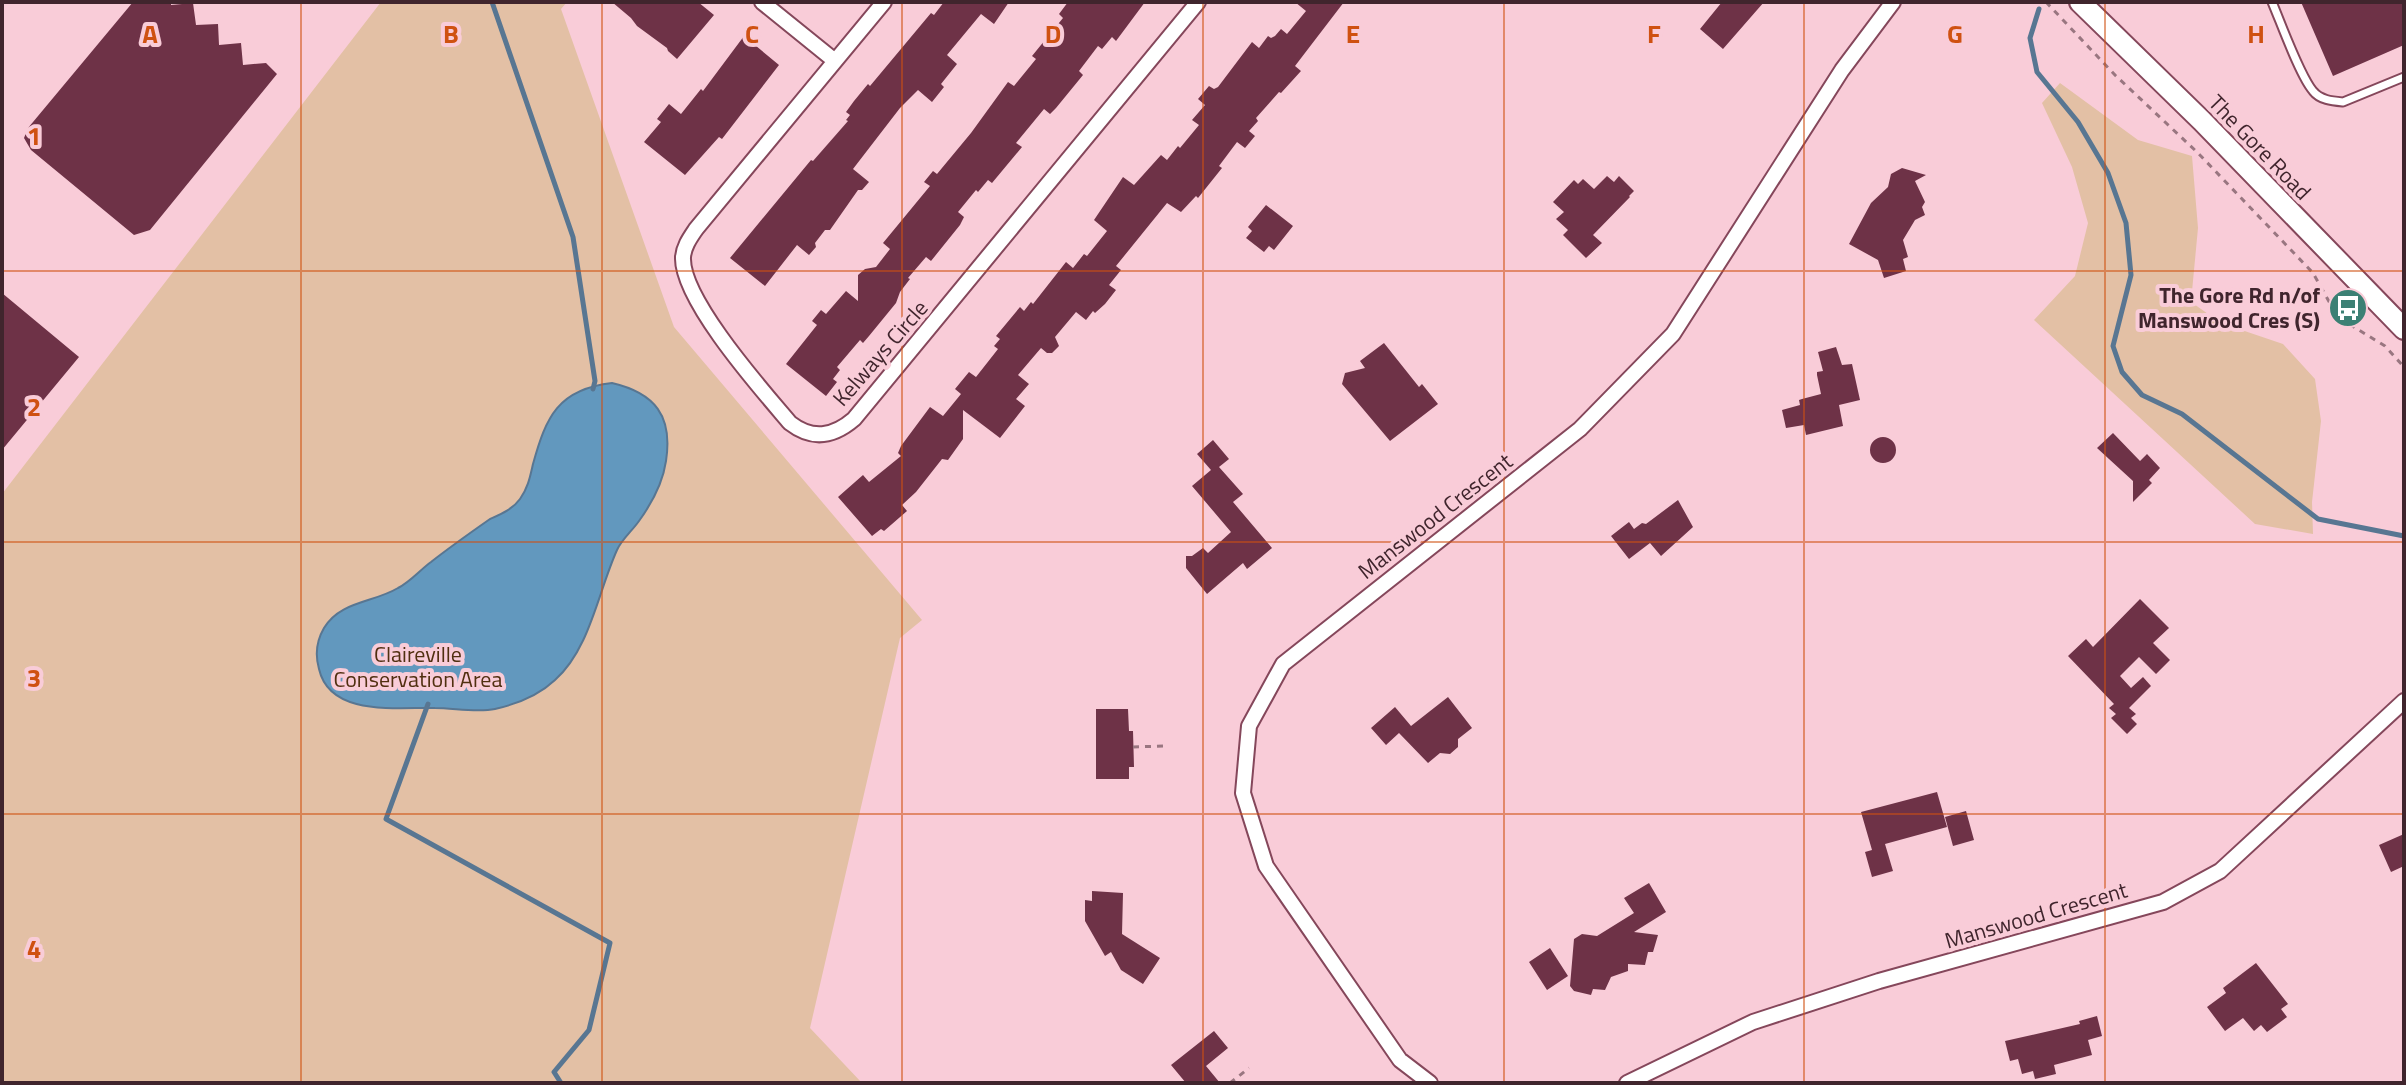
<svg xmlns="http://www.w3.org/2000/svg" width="2406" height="1085" viewBox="0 0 2406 1085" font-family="'Titillium Web',sans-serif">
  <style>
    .green { fill: #e3c0a5 }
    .water { fill: #6298be; stroke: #587692; stroke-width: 2 }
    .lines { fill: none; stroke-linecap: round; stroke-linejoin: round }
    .stream { stroke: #587692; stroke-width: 5 }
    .building { fill: #6e3247 }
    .lane-casing { stroke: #85475b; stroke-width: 11 }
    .street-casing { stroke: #85475b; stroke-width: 18 }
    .secondary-casing { stroke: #85475b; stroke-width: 24 }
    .path { stroke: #997680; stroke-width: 3; stroke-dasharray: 6 6; stroke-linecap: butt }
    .lane { stroke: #fff; stroke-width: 7 }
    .street { stroke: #fff; stroke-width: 14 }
    .secondary { stroke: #fff; stroke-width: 20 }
    .grid { fill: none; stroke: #cf5111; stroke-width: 2; stroke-opacity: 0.55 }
    .labels { text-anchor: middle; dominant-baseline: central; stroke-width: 8; stroke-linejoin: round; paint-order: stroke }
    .street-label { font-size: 22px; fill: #40252d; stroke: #f9ccd8 }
    .poi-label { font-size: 22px; font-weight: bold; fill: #40252d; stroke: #f9ccd8; text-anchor: end }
    .park-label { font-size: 22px; fill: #512f10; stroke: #f9ccd8 }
    .grid-label { font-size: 26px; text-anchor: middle; font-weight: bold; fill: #cf5111; stroke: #f9ccd8; stroke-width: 8; stroke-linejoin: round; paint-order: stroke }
  </style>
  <rect width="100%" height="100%" fill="#f9ccd8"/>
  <path class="green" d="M381 2H567L561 9 674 327 922 620 900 638 810 1028 862 1083H2V494Z
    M2060 83 2138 140 2192 156 2198 228 2191 302 2221 323 2283 344 2315 379 2321 421 2312 502 2313 534 2255 524 2034 320 2075 276 2088 223 2072 167 2042 103Z"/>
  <path class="water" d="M612 383C655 393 673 416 666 461 663 482 652 503 639 521 632 531 622 539 617 550 598 592 590 649 555 680 538 696 517 704 495 709 477 713 454 708 435 708 397 707 330 717 319 669 315 655 317 640 324 628 340 601 373 603 398 588 410 582 420 570 431 562 450 547 470 533 490 519 501 514 513 509 520 499 528 488 530 477 533 464 546 417 558 389 612 383Z"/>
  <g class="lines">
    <path class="stream" d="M492 2 573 237 595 381 593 389
      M2039 9 2030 38 2037 72 2078 122 2108 173 2126 223 2131 275 2113 346 2122 372 2142 395 2182 414 2318 519 2404 536
      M428 704 386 819 610 943 589 1030 554 1072 561 1083"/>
  </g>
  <path class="building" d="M133 2H171V5L193 3 196 25 218 24 219 45 241 43 243 65 266 63 277 74 150 230 134 235 31 150 24 138 28 128Z
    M612 2H698L714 15 677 59 668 51 667 48 637 26 631 18Z
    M944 2H1009L994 24 981 14 947 55 957 64 941 84 944 87 932 102 918 90 900 108 853 169 869 182 862 190H858L830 230H825L815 243 816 247 809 255 797 245 765 286 730 258 811 160 813 161 848 121 846 120 850 115 846 112 854 101 868 84 870 86 931 13 934 15Z
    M1068 2H1145L1116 41 1112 37 1102 49 1098 46 1079 71 1083 75 1056 108 1050 114 1044 109 1016 143 1022 147 992 183 988 180 978 192 976 190 958 212 964 217 960 225 931 261 926 257 908 278 910 279 900 292 896 303 869 336 863 343 860 340 837 367 840 370 833 379 837 382 826 396 786 364 817 325 812 321 821 310 826 314 846 291 858 301V275L865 269 876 267 890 249 883 243 930 186 924 182 933 171 937 174 971 133 1008 82 1014 86 1036 59 1032 56 1063 18 1059 14Z
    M1295 2H1344L1295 66 1301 71 1281 93 1279 92 1256 118 1258 121 1249 131 1255 136 1245 148 1237 142 1219 166 1222 168 1198 198 1196 196 1181 212 1167 203 1116 266 1121 270 1109 285 1116 290 1105 304 1095 313 1093 311 1086 320 1076 312 1055 337 1059 346 1052 353H1047L1041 348 1018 375 1029 384 1016 399 1025 406 1000 438 963 410V439L948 460 942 459 916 492 902 505 907 511 884 531 881 529 872 536 838 497 863 475 869 482 901 456 898 453 901 446 930 407 943 416 961 394 955 389 969 372 976 377 998 349 994 346 1000 339 996 336 1020 307 1024 311 1031 302 1033 304 1066 262 1073 268 1084 254 1087 256 1107 231 1094 220 1123 177 1134 185 1161 155 1167 160 1178 146 1180 148 1199 125 1192 120 1205 105 1198 99 1209 86 1214 89 1218 87 1252 42 1259 48 1268 36 1271 38 1275 36 1281 29 1287 34 1306 11Z
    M1722 2H1764L1723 49 1700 29Z
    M2301 2H2404V45L2333 76Z
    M744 36 779 65 722 139 719 137 685 175 644 142 661 122 657 119 669 104 681 114 701 89 703 91Z
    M1902 168 1926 175 1915 181 1925 202 1922 207 1925 215 1915 220 1903 240 1908 257 1903 259 1906 271 1884 278 1878 260 1849 244 1871 203 1888 187 1891 174Z
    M1607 176 1614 182 1619 176 1634 191 1629 196 1630 197 1593 235 1602 243 1586 258 1563 235 1568 230 1556 219 1564 212 1553 202 1574 180 1578 184 1583 179 1594 189Z
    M1266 205 1293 226 1274 250 1269 246 1264 252 1246 238 1252 231 1248 227Z
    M2 293 79 357 2 450Z
    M1384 343 1419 387 1422 384 1438 404 1390 441 1342 384 1345 373 1365 368 1360 361Z
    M1836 347 1842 365 1852 364 1860 400 1839 405 1843 426 1806 435 1804 425 1786 428 1782 410 1800 405 1799 400 1802 399 1821 394 1817 375V372L1823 371 1818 352Z
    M2113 433 2140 461 2147 454 2160 468 2149 480 2152 483 2133 502V481L2097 448Z
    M1870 450a13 13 0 1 1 26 0a13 13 0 1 1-26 0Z
    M1213 440 1229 459 1219 467 1243 494 1233 502 1272 548 1247 569 1243 563 1207 594 1186 568V556H1192L1203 548 1208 553 1231 532 1192 486 1211 470 1197 454Z
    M1678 500 1693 527 1661 556 1650 543 1629 559 1611 536 1629 522 1634 529 1642 523 1646 524Z
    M2140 599 2169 628 2153 643 2170 660 2156 674 2139 657 2120 676 2131 688 2143 677 2151 686 2129 708 2136 714 2131 718 2137 724 2127 734 2111 718 2116 714 2109 708 2114 704 2068 656 2086 639 2093 647Z
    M1448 697 1472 728 1458 739V747L1450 754 1440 753 1428 763 1399 733 1386 745 1371 728 1395 707 1411 726Z
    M1096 709H1128L1129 731H1133L1134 767H1129V779H1096Z
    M1937 792 1947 827 1885 844 1893 871 1872 877 1865 852 1872 850 1861 812Z
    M1966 811 1974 840 1953 846 1945 817Z
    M2404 834V866L2391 872 2379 845Z
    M1649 883 1666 912 1634 932 1658 935 1653 952H1648L1645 965 1628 964V971L1611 977 1605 990 1593 989 1591 995 1574 991 1570 986 1574 939 1582 934 1597 936 1634 913 1624 898Z
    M1092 891 1123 893 1122 934 1160 958 1143 984 1121 970 1111 952 1105 956 1085 921V900L1092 901Z
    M1550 948 1568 976 1547 990 1529 962Z
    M2256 963 2288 1004 2281 1009 2287 1017 2267 1032 2261 1025 2254 1031 2243 1018 2225 1031 2207 1007 2226 993 2223 988Z
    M2097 1016 2102 1036 2088 1040 2092 1055 2054 1065 2056 1074 2035 1079 2033 1071 2022 1074 2018 1059 2010 1061 2005 1041 2080 1024 2079 1021Z
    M1214 1031 1228 1048 1206 1066 1220 1083H1186L1171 1065Z"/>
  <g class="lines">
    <defs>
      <path id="lane" d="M2272 2C2281 23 2300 76 2313 91 2320 100 2332 101 2343 102L2404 77"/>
      <path id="street" d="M762 2 835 61
        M884 2 696 229C690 238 684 246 683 257 681 299 762 390 790 423 812 440 833 437 854 419L1198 2
        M1430 1083 1400 1060 1266 866 1243 793 1249 726 1283 664 1580 429 1673 334 1842 70 1893 2
        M1627 1083 1753 1022 1879 981 2163 902 2220 871 2404 701"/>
      <path id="secondary" d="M2080 2 2202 121 2404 329"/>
    </defs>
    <use href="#lane" class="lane-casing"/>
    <use href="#street" class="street-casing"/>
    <use href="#secondary" class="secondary-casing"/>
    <path class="path" d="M2046 2 2115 75 2198 153 2313 273 2331 305 2349 324 2385 346 2404 367
      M1133 747 1164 746
      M1230 1083 1249 1068"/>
    <use href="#lane" class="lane"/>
    <use href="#street" class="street"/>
    <use href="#secondary" class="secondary"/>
  </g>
  <path class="grid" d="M301 2V1083M602 2V1083M902 2V1083M1203 2V1083M1504 2V1083M1804 2V1083M2105 2V1083M2 271H2404M2 542H2404M2 814H2404"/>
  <defs>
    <symbol id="bus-disc" viewBox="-11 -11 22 22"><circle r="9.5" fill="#3c8074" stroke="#f9ccd8"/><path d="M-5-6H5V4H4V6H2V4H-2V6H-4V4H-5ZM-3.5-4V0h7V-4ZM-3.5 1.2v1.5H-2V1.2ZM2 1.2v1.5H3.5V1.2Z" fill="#fff"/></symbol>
  </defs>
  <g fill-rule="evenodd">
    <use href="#bus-disc" x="2326" y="286" width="44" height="44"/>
  </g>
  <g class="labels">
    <g class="street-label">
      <text transform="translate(2260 147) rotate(46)">The Gore Road</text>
      <text transform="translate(880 353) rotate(-49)">Kelways Circle</text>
      <text transform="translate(1435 516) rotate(-38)">Manswood Crescent</text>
      <text transform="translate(2036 915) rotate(-16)">Manswood Crescent</text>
    </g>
    <g class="poi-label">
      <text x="2320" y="295">The Gore Rd n/of<tspan x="2320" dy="25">Manswood Cres (S)</tspan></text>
    </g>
    <g class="park-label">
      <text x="418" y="654">Claireville<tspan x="418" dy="25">Conservation Area</tspan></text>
    </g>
  </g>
  <g class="grid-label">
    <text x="150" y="43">A</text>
    <text x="451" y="43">B</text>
    <text x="752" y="43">C</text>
    <text x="1053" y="43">D</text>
    <text x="1353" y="43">E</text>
    <text x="1654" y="43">F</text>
    <text x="1955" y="43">G</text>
    <text x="2256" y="43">H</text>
    <text x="34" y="145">1</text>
    <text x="34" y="416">2</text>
    <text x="34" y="687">3</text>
    <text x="34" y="958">4</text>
  </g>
  <rect width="2406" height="1085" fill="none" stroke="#40252d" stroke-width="8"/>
</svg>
